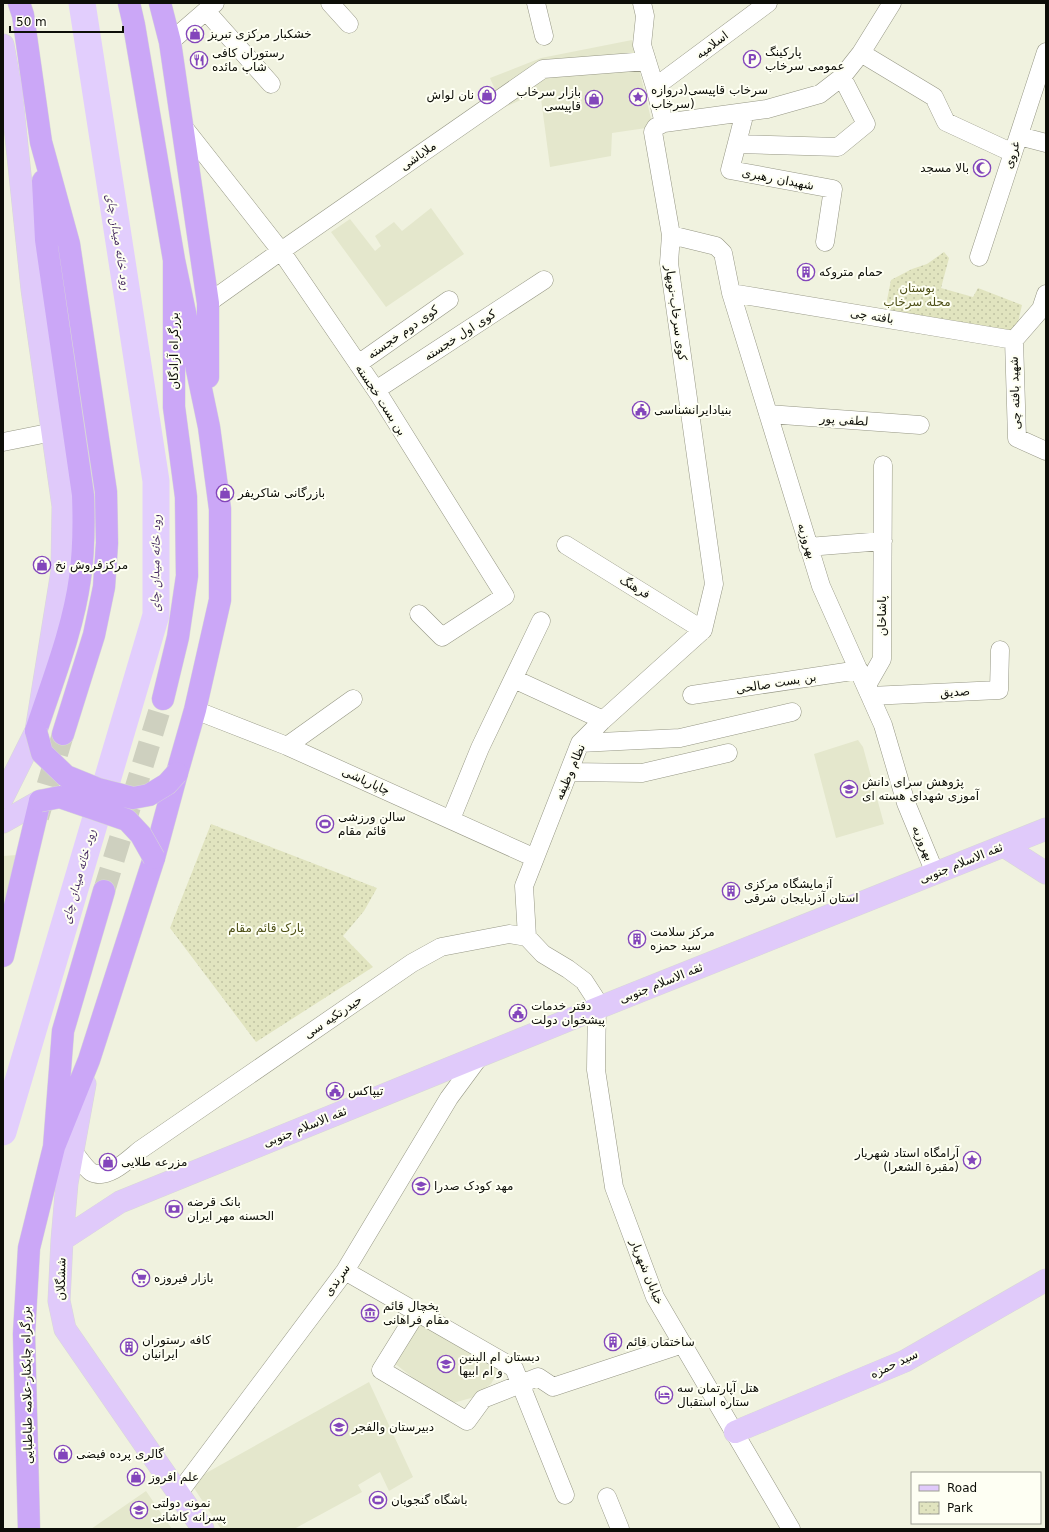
<svg xmlns="http://www.w3.org/2000/svg" width="1049" height="1532" viewBox="0 0 1049 1532" font-family="'DejaVu Sans','Noto Naskh Arabic',sans-serif">
  <style>
    .built { fill: #e4e7cc }
    .park { fill: url(#park-dots) }
    .lines { fill: none; stroke-linecap: round; stroke-linejoin: round }
    .river { stroke: #e2cefd; stroke-width: 27 }
    .highway-tunnel { stroke: #ced0bf; stroke-width: 22; stroke-dasharray: 22 11; stroke-linecap: butt }
    .minor-casing { stroke: #969785; stroke-width: 19 }
    .major-casing { stroke: #d8d8d7; stroke-width: 23 }
    .highway-casing { stroke: #d8d8d7; stroke-width: 23 }
    .minor { stroke: #fff; stroke-width: 18 }
    .major { stroke: #e0cafa; stroke-width: 22 }
    .highway { stroke: #cba7f7; stroke-width: 22 }
    .highway-bridge-casing { stroke: #d8d8d7; stroke-width: 23; stroke-linecap: butt }
    .highway-bridge { stroke: #cba7f7; stroke-width: 22 }
    .labels { text-anchor: middle; dominant-baseline: central; stroke-width: 4; stroke-linejoin: round; paint-order: stroke }
    .poi-label { font-size: 12px; fill: #0d0e08; stroke: #fefff3; text-anchor: start }
    .street-label { font-size: 12px; fill: #0d0e08; stroke: #fefff3 }
    .park-label { font-size: 12px; fill: #4d4f16; stroke: #fefff3 }
    .water-label { font-size: 13px; font-style: italic; fill: #442860; stroke: #fefff3 }
  </style>
  <defs>
    <pattern id="park-dots" width="8" height="8" patternUnits="userSpaceOnUse"><rect width="8" height="8" fill="#e1e4bf"/><path d="M2 2h.1M6 6h.1" fill="none" stroke="#c0c2a3" stroke-width="1.8" stroke-linecap="round"/></pattern>
  </defs>
  <rect width="100%" height="100%" fill="#f0f2df"/>
  <path class="built" d="M632 40 653 127 612 133 611 156 550 167 540 91 503 108 490 78 541 58Z
    M431 208 464 254 386 307 331 232 350 219 375 251 381 246 375 236 394 222 402 231Z
    M858 740 863 747 884 824 836 838 814 754Z
    M17 855 3 912V856Z
    M419 1321 499 1369 491 1384 471 1398 453 1403 432 1393 393 1362Z
    M369 1382 413 1477 389 1491 380 1472 358 1485 362 1492 294 1529H221L190 1482Z
    M146 1491 172 1529H91Z"/>
  <path class="park" d="M944 252 949 258 941 288 973 297 978 288 1022 305 1014 340 884 315 891 280 912 269 927 264Z
    M211 824 377 888 364 911 343 936 373 967 256 1042 170 928Z"/>
  <g class="lines">
    <path class="river" d="M3 1132 156 615V481L82 3"/>
    <path class="highway-tunnel" d="M38 817 63 734
      M104 891 163 699"/>
    <defs>
      <path id="minor" d="M330 3 349 24
        M536 3 544 36
        M642 3 645 16 642 45 655 87 664 123 656 127 653 132 671 235 669 263 714 584 703 630
        M206 11 271 84
        M170 42 215 3
        M861 53 892 3
        M655 87 768 3
        M745 112 730 170 833 189 825 242
        M664 123 767 109 820 94 842 77 861 53 934 97 946 122 1013 153
        M182 125 281 251 380 396 505 596 442 637 419 614
        M1019 136 1046 143
        M737 144 838 147 866 124 842 77
        M671 235 716 246 723 253 731 293 821 586 883 725 906 803 935 873
        M979 257 1046 52
        M731 293 1014 340
        M208 303 281 251 543 69 647 61
        M1014 340 1017 438 1046 451
        M1014 340 1041 309 1046 294
        M358 364 449 300
        M376 390 544 280
        M768 414 920 425
        M3 442 53 432
        M566 545 703 630
        M808 547 883 541
        M514 679 603 720
        M866 687 882 659 883 465
        M692 695 859 670
        M870 696 999 690 1000 650
        M195 710 287 746 535 858
        M580 743 680 738 792 712
        M287 746 353 699
        M569 772 642 773 728 753
        M451 819 480 748 541 621
        M527 937 524 886 580 743 603 720 703 630
        M73 1151C77 1156 86 1169 91 1172 107 1181 129 1159 140 1150L412 963 441 947 509 934 527 937 543 954 568 969 584 981 597 1001 596 1070 614 1187 655 1297 791 1529
        M345 1271 514 1368 565 1495
        M417 1312 381 1370 467 1421 483 1399 538 1377 553 1387 683 1344
        M178 1494 345 1271 449 1098 480 1056
        M607 1497 620 1529"/>
      <path id="major" d="M3 45 11 89 32 289 63 506 62 571 36 731 3 797
        M3 822 40 801
        M1004 846 1046 873
        M85 1084 67 1183 62 1240 59 1301 65 1329 203 1529
        M62 1240 120 1202 598 1008 1046 829
        M735 1432 905 1361 1046 1280"/>
      <path id="highway" d="M19 3 23 15 41 142 69 244 106 492 107 543 104 587 94 635 63 734
        M129 3 134 25 174 260V407L186 497 187 576 178 637 163 699
        M160 3 170 42 208 303V377
        M36 731C52 682 73 630 80 578 84 551 84 523 83 495L46 240 43 181
        M3 956 40 801
        M54 1147 89 1060 154 858 177 773 195 710 220 600V509L209 427 174 260
        M29 1529 24 1334 29 1248 54 1147 63 1031 104 891"/>
    </defs>
    <use href="#minor" class="minor-casing"/>
    <use href="#major" class="major-casing"/>
    <use href="#highway" class="highway-casing"/>
    <use href="#minor" class="minor"/>
    <use href="#major" class="major"/>
    <use href="#highway" class="highway"/>
    <defs>
      <path id="highway-bridge" d="M36 731 42 753 66 776 98 789 133 798 149 795 167 784 177 773
        M40 801 60 797 127 820 141 835 154 858"/>
    </defs>
    <use href="#highway-bridge" class="highway-bridge-casing"/>
    <use href="#highway-bridge" class="highway-bridge"/>
  </g>
  <defs>
    <symbol id="shop-ring" viewBox="-11 -11 22 22"><circle r="9.5" fill="#fefff3" stroke="#8346bb" stroke-width="1.5"/><path d="M-5-2.5h2.3a2.7 3.5 0 0 1 5.4 0H5L5.5 6h-11ZM-1.5-2.5h3a1.5 2.3 0 0 0-3 0Z" fill="#8346bb"/></symbol>
    <symbol id="parking-ring" viewBox="-11 -11 22 22"><circle r="9.5" fill="#fefff3" stroke="#8346bb" stroke-width="1.5"/><path d="M-3.5-5.5H1a3.5 3.5 0 0 1 0 7H-1V5.5H-3.5ZM-1-3.4V-.6H.8a1.4 1.4 0 0 0 0-2.8Z" fill="#8346bb"/></symbol>
    <symbol id="restaurant-ring" viewBox="-11 -11 22 22"><circle r="9.5" fill="#fefff3" stroke="#8346bb" stroke-width="1.5"/><path d="M-5-6h1v4h1v-4h1v4h1v-4h1v5L-1.5 .5V6h-2V.5L-5-1ZM5-6V6H3V1.5H1.5Q1.5-4 5-6Z" fill="#8346bb"/></symbol>
    <symbol id="sight-ring" viewBox="-11 -11 22 22"><circle r="9.5" fill="#fefff3" stroke="#8346bb" stroke-width="1.5"/><path d="M0-6L1.8-2.2L6-1.7L2.9 1.2L3.7 5.4L0 3.3L-3.7 5.4L-2.9 1.2L-6-1.7L-1.8-2.2Z" fill="#8346bb"/></symbol>
    <symbol id="mosque-ring" viewBox="-11 -11 22 22"><circle r="9.5" fill="#fefff3" stroke="#8346bb" stroke-width="1.5"/><path d="M3.5-4.9A6 6 0 1 0 3.5 4.9A5 5 0 1 1 3.5-4.9Z" fill="#8346bb"/></symbol>
    <symbol id="building-ring" viewBox="-11 -11 22 22"><circle r="9.5" fill="#fefff3" stroke="#8346bb" stroke-width="1.5"/><path d="M-4-6H4V6H1V3H-1V6H-4ZM-2.5-4.3h1.7v1.8h-1.7ZM.8-4.3h1.7v1.8H.8ZM-2.5-1h1.7V.8h-1.7ZM.8-1h1.7V.8H.8Z" fill="#8346bb"/></symbol>
    <symbol id="civic-ring" viewBox="-11 -11 22 22"><circle r="9.5" fill="#fefff3" stroke="#8346bb" stroke-width="1.5"/><path d="M-.6-6.5H3V-4.5H.6V-3L4-1V1h2V6H-6V1h2V-1L-.6-3ZM-1.2 2.5V6h2.4V2.5Z" fill="#8346bb"/></symbol>
    <symbol id="school-ring" viewBox="-11 -11 22 22"><circle r="9.5" fill="#fefff3" stroke="#8346bb" stroke-width="1.5"/><path d="M0-5L7-2L0 1L-7-2ZM-4 1L0 2.5L4 1V4Q0 6-4 4Z" fill="#8346bb"/></symbol>
    <symbol id="stadium-ring" viewBox="-11 -11 22 22"><circle r="9.5" fill="#fefff3" stroke="#8346bb" stroke-width="1.5"/><path d="M0-5a6.5 5 0 1 0 0 10a6.5 5 0 1 0 0-10ZM-3.5-1.8h7v3.6h-7Z" fill="#8346bb"/></symbol>
    <symbol id="bank-ring" viewBox="-11 -11 22 22"><circle r="9.5" fill="#fefff3" stroke="#8346bb" stroke-width="1.5"/><path d="M-6-4H6V4H-6ZM0-2.3a2.3 2.3 0 1 0 0 4.6a2.3 2.3 0 1 0 0-4.6Z" fill="#8346bb"/></symbol>
    <symbol id="supermarket-ring" viewBox="-11 -11 22 22"><circle r="9.5" fill="#fefff3" stroke="#8346bb" stroke-width="1.5"/><path d="M-6-5.5h2.5l.6 2H6L4.5 2H-2.5L-4.4-4H-6ZM-1.5 3.2a1.3 1.3 0 1 0 .1 0ZM3 3.2a1.3 1.3 0 1 0 .1 0Z" fill="#8346bb"/></symbol>
    <symbol id="museum-ring" viewBox="-11 -11 22 22"><circle r="9.5" fill="#fefff3" stroke="#8346bb" stroke-width="1.5"/><path d="M0-6L6-3V-2H-6V-3ZM-5-1h2V3h-2ZM-1-1h2V3h-2ZM3-1h2V3H3ZM-6 4H6V6H-6Z" fill="#8346bb"/></symbol>
    <symbol id="hotel-ring" viewBox="-11 -11 22 22"><circle r="9.5" fill="#fefff3" stroke="#8346bb" stroke-width="1.5"/><path d="M-6-4.5h1.5V1H6V5H4.5V3h-9V5H-6ZM-4 0a1.8 1.8 0 1 1 3.6 0ZM.5 0V-2.5h3Q6-2.5 6 0Z" fill="#8346bb"/></symbol>
  </defs>
  <g fill-rule="evenodd">
    <use href="#shop-ring" x="185" y="24" width="20" height="20"/>
    <use href="#parking-ring" x="742" y="49" width="20" height="20"/>
    <use href="#restaurant-ring" x="189" y="50" width="20" height="20"/>
    <use href="#shop-ring" x="477" y="85" width="20" height="20"/>
    <use href="#sight-ring" x="628" y="87" width="20" height="20"/>
    <use href="#shop-ring" x="584" y="89" width="20" height="20"/>
    <use href="#mosque-ring" x="972" y="158" width="20" height="20"/>
    <use href="#building-ring" x="796" y="262" width="20" height="20"/>
    <use href="#civic-ring" x="631" y="400" width="20" height="20"/>
    <use href="#shop-ring" x="215" y="483" width="20" height="20"/>
    <use href="#shop-ring" x="32" y="555" width="20" height="20"/>
    <use href="#school-ring" x="839" y="779" width="20" height="20"/>
    <use href="#stadium-ring" x="315" y="814" width="20" height="20"/>
    <use href="#building-ring" x="721" y="881" width="20" height="20"/>
    <use href="#building-ring" x="627" y="929" width="20" height="20"/>
    <use href="#civic-ring" x="508" y="1003" width="20" height="20"/>
    <use href="#civic-ring" x="325" y="1081" width="20" height="20"/>
    <use href="#sight-ring" x="962" y="1150" width="20" height="20"/>
    <use href="#shop-ring" x="98" y="1152" width="20" height="20"/>
    <use href="#school-ring" x="411" y="1176" width="20" height="20"/>
    <use href="#bank-ring" x="164" y="1199" width="20" height="20"/>
    <use href="#supermarket-ring" x="131" y="1268" width="20" height="20"/>
    <use href="#museum-ring" x="360" y="1303" width="20" height="20"/>
    <use href="#building-ring" x="603" y="1332" width="20" height="20"/>
    <use href="#building-ring" x="119" y="1337" width="20" height="20"/>
    <use href="#school-ring" x="436" y="1354" width="20" height="20"/>
    <use href="#hotel-ring" x="654" y="1385" width="20" height="20"/>
    <use href="#school-ring" x="329" y="1417" width="20" height="20"/>
    <use href="#shop-ring" x="53" y="1444" width="20" height="20"/>
    <use href="#shop-ring" x="126" y="1467" width="20" height="20"/>
    <use href="#stadium-ring" x="368" y="1490" width="20" height="20"/>
    <use href="#school-ring" x="129" y="1500" width="20" height="20"/>
  </g>
  <g class="labels">
    <g class="poi-label">
      <text x="208" y="34">خشکبار مرکزی تبریز</text>
      <text x="765" y="52">پارکینگ<tspan x="765" dy="14">عمومی سرخاب</tspan></text>
      <text x="212" y="53">رستوران کافی<tspan x="212" dy="14">شاپ مائده</tspan></text>
      <text x="651" y="90">سرخاب قاپیسی(دروازه<tspan x="651" dy="14">سرخاب)</tspan></text>
      <text x="581" y="92" text-anchor="end">بازار سرخاب<tspan x="581" dy="14">قاپیسی</tspan></text>
      <text x="474" y="95" text-anchor="end">نان لواش</text>
      <text x="969" y="168" text-anchor="end">بالا مسجد</text>
      <text x="819" y="272">حمام متروکه</text>
      <text x="654" y="410">بنیادایرانشناسی</text>
      <text x="238" y="493">بازرگانی شاکریفر</text>
      <text x="55" y="565">مرکزفروش نخ</text>
      <text x="862" y="782">پژوهش سرای دانش<tspan x="862" dy="14">آموزی شهدای هسته ای</tspan></text>
      <text x="338" y="817">سالن ورزشی<tspan x="338" dy="14">قائم مقام</tspan></text>
      <text x="744" y="884">آزمایشگاه مرکزی<tspan x="744" dy="14">استان آذربایجان شرقی</tspan></text>
      <text x="650" y="932">مرکز سلامت<tspan x="650" dy="14">سید حمزه</tspan></text>
      <text x="531" y="1006">دفتر خدمات<tspan x="531" dy="14">پیشخوان دولت</tspan></text>
      <text x="348" y="1091">تیپاکس</text>
      <text x="959" y="1153" text-anchor="end">آرامگاه استاد شهریار<tspan x="959" dy="14">(مقبرة الشعرا)</tspan></text>
      <text x="121" y="1162">مزرعه طلایی</text>
      <text x="434" y="1186">مهد کودک صدرا</text>
      <text x="187" y="1202">بانک قرضه<tspan x="187" dy="14">الحسنه مهر ایران</tspan></text>
      <text x="154" y="1278">بازار فیروزه</text>
      <text x="383" y="1306">یخچال قائم<tspan x="383" dy="14">مقام فراهانی</tspan></text>
      <text x="142" y="1340">کافه رستوران<tspan x="142" dy="14">ایرانیان</tspan></text>
      <text x="626" y="1342">ساختمان قائم</text>
      <text x="459" y="1357">دبستان ام البنین<tspan x="459" dy="14">و ام ابیها</tspan></text>
      <text x="677" y="1388">هتل آپارتمان سه<tspan x="677" dy="14">ستاره استقبال</tspan></text>
      <text x="352" y="1427">دبیرستان والفجر</text>
      <text x="76" y="1454">گالری پرده فیضی</text>
      <text x="149" y="1477">علم افروز</text>
      <text x="391" y="1500">باشگاه گنجویان</text>
      <text x="152" y="1503">نمونه دولتی<tspan x="152" dy="14">پسرانه کاشانی</tspan></text>
    </g>
    <g class="street-label">
      <text transform="translate(712 45) rotate(-37)">اسلامیه</text>
      <text transform="translate(1012 155) rotate(-72)">غروی</text>
      <text transform="translate(418 156) rotate(-35)">ملاباشی</text>
      <text transform="translate(778 179) rotate(11)">شهیدان رهبری</text>
      <text transform="translate(676 313) rotate(82)">کوی سرخاب-نوبهار</text>
      <text transform="translate(872 316) rotate(9)">بافته چی</text>
      <text transform="translate(403 332) rotate(-35)">کوی دوم خجسته</text>
      <text transform="translate(460 335) rotate(-33)">کوی اول خجسته</text>
      <text transform="translate(174 351) rotate(-90)">بزرگراه آزادگان</text>
      <text transform="translate(1015 393) rotate(-92)">شهید بافته چی</text>
      <text transform="translate(381 400) rotate(57)">بن بست خجسته</text>
      <text transform="translate(844 420) rotate(4)">لطفی پور</text>
      <text transform="translate(807 541) rotate(73)">بهروزیه</text>
      <text transform="translate(635 587) rotate(32)">فرهنگ</text>
      <text transform="translate(882 616) rotate(-90)">پاشاخان</text>
      <text transform="translate(776 683) rotate(-9)">بن بست صالحی</text>
      <text transform="translate(955 692) rotate(-3)">صدیق</text>
      <text transform="translate(570 772) rotate(-67)">نظام وظیفه</text>
      <text transform="translate(366 781) rotate(24)">چاپارباشی</text>
      <text transform="translate(923 843) rotate(67)">بهروزیه</text>
      <text transform="translate(961 863) rotate(-22)">ثقه الاسلام جنوبی</text>
      <text transform="translate(661 983) rotate(-22)">ثقه الاسلام جنوبی</text>
      <text transform="translate(333 1017) rotate(-34)">حیدرتکیه سی</text>
      <text transform="translate(305 1127) rotate(-22)">ثقه الاسلام جنوبی</text>
      <text transform="translate(647 1272) rotate(68)">خیابان شهریار</text>
      <text transform="translate(61 1279) rotate(-89)">ششگلان</text>
      <text transform="translate(337 1280) rotate(-55)">سرندی</text>
      <text transform="translate(894 1364) rotate(-25)">سید حمزه</text>
      <text transform="translate(27 1385) rotate(-91)">بزرگراه چایکنار-علامه طباطبایی</text>
    </g>
    <g class="park-label">
      <text x="917" y="288">بوستان<tspan x="917" dy="14">محله سرخاب</tspan></text>
      <text x="266" y="928">پارک قائم مقام</text>
    </g>
    <g class="water-label">
      <text transform="translate(119 242) rotate(81)">رود خانه میدان چای</text>
      <text transform="translate(155 563) rotate(-89)">رود خانه میدان چای</text>
      <text transform="translate(78 876) rotate(-74)">رود خانه میدان چای</text>
    </g>
  </g>
  <rect width="1049" height="1532" fill="none" stroke="#0d0e08" stroke-width="8"/>
  <rect x="911" y="1472" width="130" height="52" fill="#fefff3" stroke="#9e9f95"/>
  <rect x="919" y="1485" width="20" height="6" fill="#e0cafa" stroke="#9e9f95"/>
  <text x="947" y="1492" font-size="12" fill="#0d0e08">Road</text>
  <rect x="919" y="1502" width="20" height="12" fill="url(#park-dots)" stroke="#9e9f95"/>
  <text x="947" y="1512" font-size="12" fill="#0d0e08">Park</text>
  <path d="M10 26v6h113v-6" fill="none" stroke="#0d0e08" stroke-width="2"/>
  <text x="16" y="26" font-size="12" fill="#0d0e08" stroke="#fefff3" stroke-width="3" paint-order="stroke">50 m</text>
</svg>
